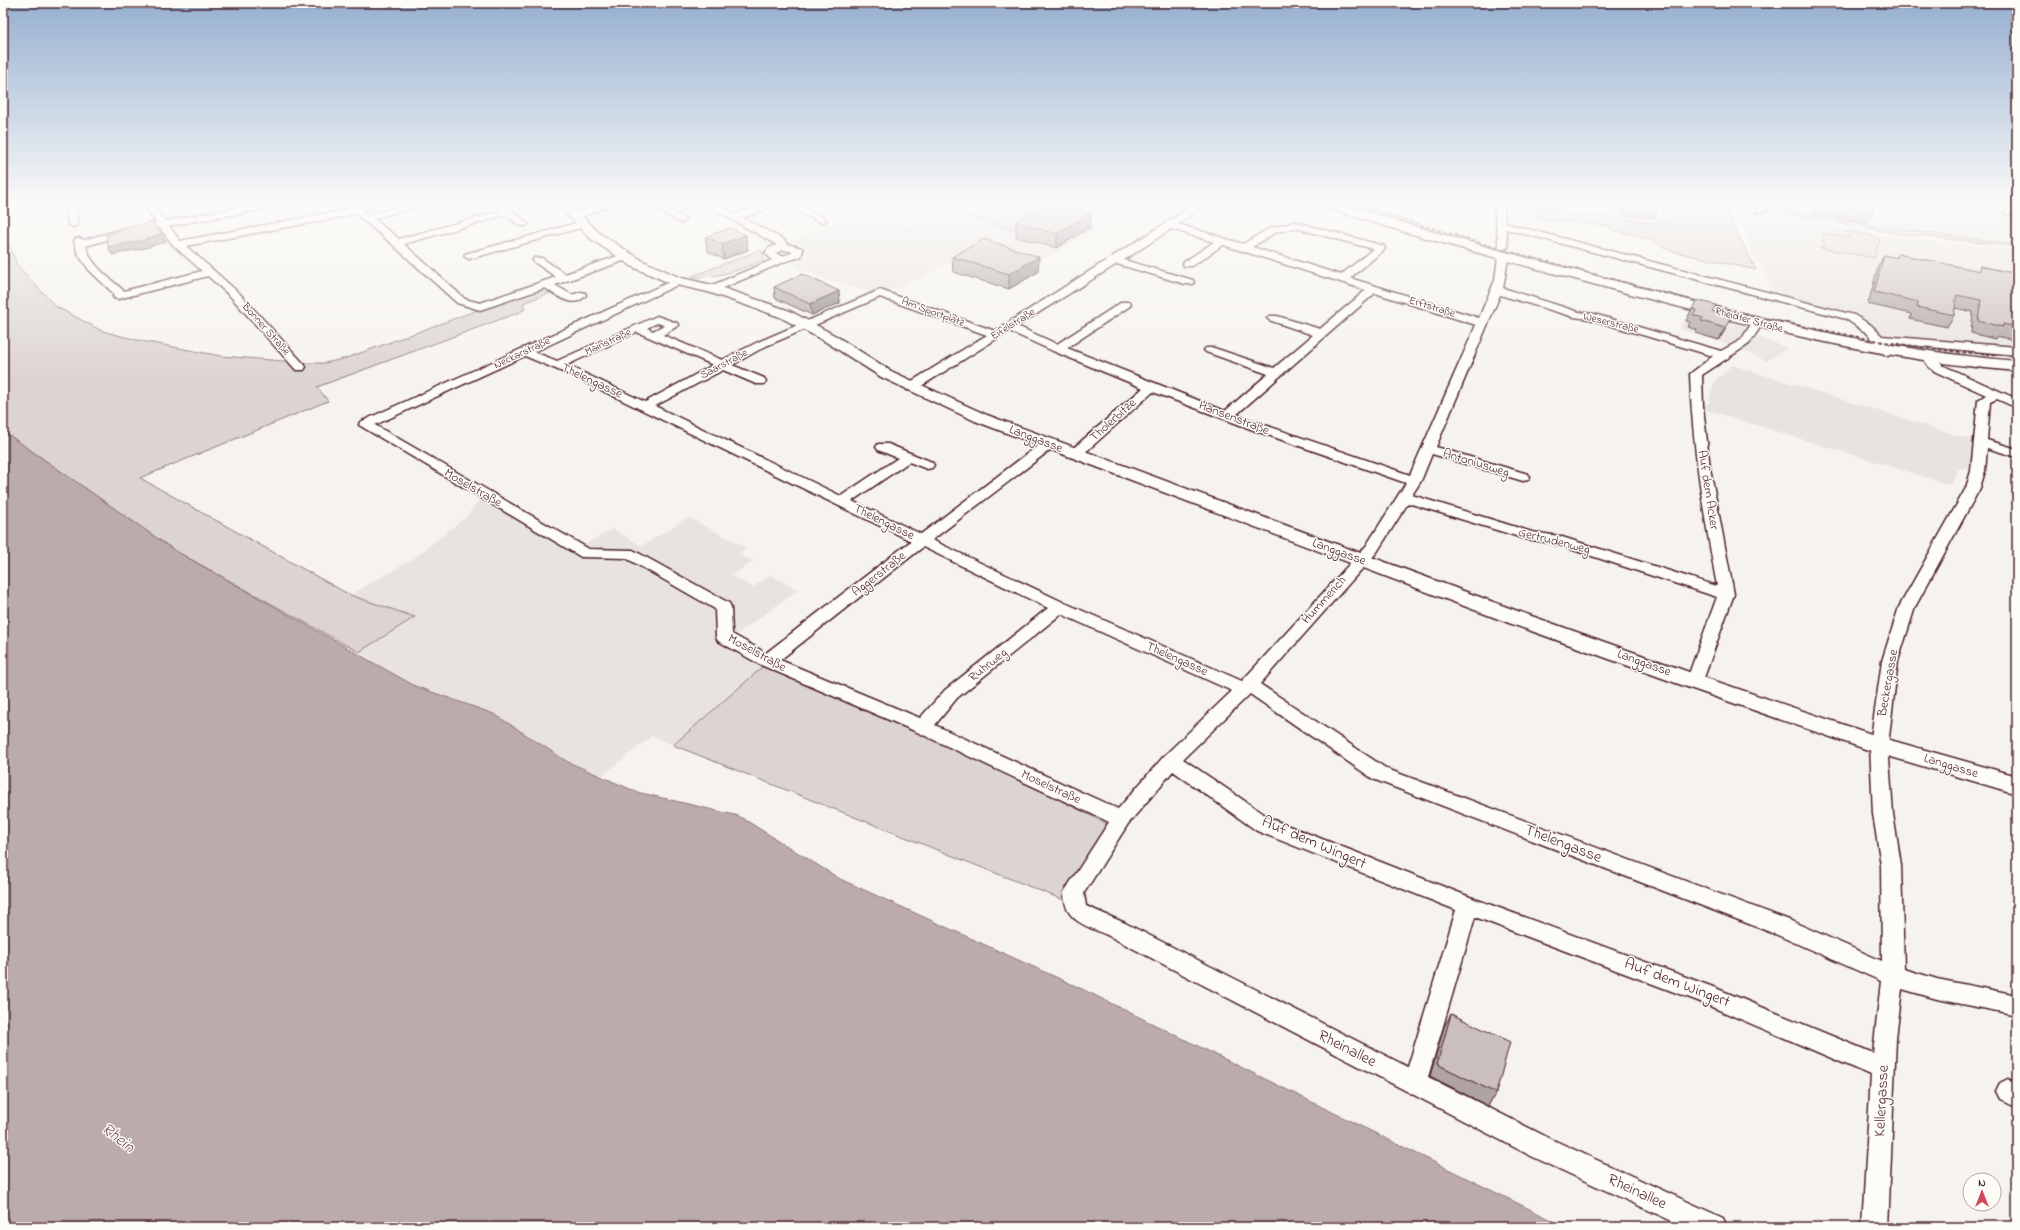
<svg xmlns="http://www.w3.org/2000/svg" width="2020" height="1230" viewBox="0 0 2020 1230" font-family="'Indie Flower',sans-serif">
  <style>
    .built { fill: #e9e3e0 }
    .green { fill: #dcd4d2; stroke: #937a7e }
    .water { fill: #bbabac; stroke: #8e7378 }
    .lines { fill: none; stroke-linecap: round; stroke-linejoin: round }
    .minor-casing { stroke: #4a1f2b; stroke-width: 3 }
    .tertiary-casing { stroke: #4a1f2b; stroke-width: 3 }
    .secondary-casing { stroke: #4a1f2b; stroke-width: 3 }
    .minor { fill: #fdfcf7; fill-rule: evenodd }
    .tertiary { fill: #fdfcf7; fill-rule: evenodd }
    .secondary { fill: #fdfcf7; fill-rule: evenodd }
    .rail { stroke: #4a1f2b; stroke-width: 2; stroke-dasharray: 4 2; stroke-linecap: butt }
    .wall { fill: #afa4a3; stroke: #4a1f2b }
    .shaded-wall { fill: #8e8685; stroke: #4a1f2b }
    .building { fill: #cbbfbe; stroke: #4a1f2b }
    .labels { text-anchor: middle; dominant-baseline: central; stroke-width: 3; stroke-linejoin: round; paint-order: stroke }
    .far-street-label { font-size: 11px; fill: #4a1f2b; stroke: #fdfcf7 }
    .street-label { font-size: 13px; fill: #4a1f2b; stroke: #fdfcf7 }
    .near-street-label { font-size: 16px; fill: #4a1f2b; stroke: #fdfcf7 }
    .near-water-label { font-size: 17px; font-style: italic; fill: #725058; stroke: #fdfcf7 }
  </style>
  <rect width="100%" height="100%" fill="#f6f3ef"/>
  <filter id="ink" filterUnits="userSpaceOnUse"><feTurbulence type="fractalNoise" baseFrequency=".025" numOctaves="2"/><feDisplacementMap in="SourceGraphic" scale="8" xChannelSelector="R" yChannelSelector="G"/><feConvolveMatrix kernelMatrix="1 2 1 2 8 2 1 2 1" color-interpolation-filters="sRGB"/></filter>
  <g filter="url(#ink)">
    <path class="built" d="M880 205H896L876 214 910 227 949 210 937 205H962L951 210 1081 205 1112 214 1098 230 1041 259 990 244 880 296 816 276 795 266 808 251 805 246 790 241Z
      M1114 205H1194L1167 221Z
      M1534 205H1660L1667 224 1535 210Z
      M1768 205H2017V245L1875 226Z
      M1761 213 1888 236 2017 250V348L1883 336 1864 319 1781 296 1783 293 1773 290 1763 267 1753 252 1738 216Z
      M1691 310 1759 328 1755 336 1788 348 1767 361 1726 344 1678 329Z
      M1732 365 1972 440 1971 467 1958 469 1951 485 1700 408 1706 409 1705 404H1709L1712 387 1716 380Z
      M490 493 581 547 612 529 642 546 688 517 747 548 738 554 753 561 732 576 753 587 771 575 798 590 733 637 772 659 673 745 652 736 601 777 568 762 494 714 415 686 359 652 414 617 350 595 413 559 467 516 480 498Z"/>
    <path class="green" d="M962 205H1056L1011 230 950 210Z
      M1660 205H1723L1756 270 1671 251 1648 239 1610 229 1609 226 1540 219 1535 210 1667 224Z
      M1776 208 1875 226 2017 245V247L1895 233 1770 211Z
      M3 229 17 265 55 306 102 331 137 340 221 356 308 363H325L347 358 538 288H542L550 293 523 303 525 309 520 312 317 387 328 401 140 478 350 595 415 617 359 652 174 550 3 431Z
      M1846 231 1870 235 1880 240 1874 258 1820 248 1824 246 1822 233 1850 238Z
      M760 250H762L764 260C740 270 716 279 690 277Z
      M772 659 925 731 1111 826 1066 901 673 745Z"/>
    <path class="water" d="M3 431 174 550 415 686 494 714 568 762 637 792 739 816 840 879 1080 988 1566 1227H3Z"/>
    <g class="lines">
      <defs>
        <path id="minor" d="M65 205H75L78 224 76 226 73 227 68 224Z
          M144 205H153L165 221 252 205H274L270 208 169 226 180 241 340 211 358 205H370L369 208 363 210 369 215 404 205H420L374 219 399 239 501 211 496 205H506L526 222 528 224 526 226H520L506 215 404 244 465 299 480 303 556 277 534 262 533 260 534 258H542L565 274 621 255H629L630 257 629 259 555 285 572 295 581 292 585 293 586 295C574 310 558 296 545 288L480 310 457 303 393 245 355 213 342 217 186 246 239 293 304 364 306 367 304 370H296L231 297 208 276 118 299 114 298 113 296 114 294 89 270 78 254 74 241 75 239 79 238 84 240 127 228 130 229 132 231 130 233 86 246C90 265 110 278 124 291L202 271 173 245 160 228H151L149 226 151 224 156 223Z
          M597 205H612L578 218 575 219 570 216Z
          M647 205H659L668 210 680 205H694L675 213 686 220 681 223Z
          M707 205H719L736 214 762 205H776L743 218 783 239 787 244 802 248 803 250 801 257 786 261 716 291H708L707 289 708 287 772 260 765 253 769 248 777 245ZM783 250 791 251 792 253 782 256 775 253Z
          M788 205H800L827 220 822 223 819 222Z
          M1194 205H1205L1178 224 1243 244 1270 228 1296 222 1384 246 1385 248 1384 250 1350 278 1479 318 1495 280 1498 257 1505 253 1510 256 1508 259 1503 288 1579 312 1594 314 1721 351 1741 340 1753 321H1761L1763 323 1749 344 1702 375 1703 407 1710 468 1734 594 1701 686 1695 688 1689 686 1686 682 1717 597 1552 543 1526 539 1408 503 1377 552 1260 684 1387 769 1789 920 1882 961 1881 865 1873 814 1870 745 1882 661 1899 607 1966 488 1971 471 1978 400 1986 395 1936 372 1929 367 1923 358 1925 355H1933L1944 366 2017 399V408L1997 399 1990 402 1987 440 2017 449V457L1987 448 1985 471 1980 488 1915 607 1898 661 1888 745 1893 814 1901 865 1904 969 1937 979 2017 995V1015L1937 999 1902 989 1896 1038 1888 1227H1862L1871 1075 1698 1001 1475 917 1428 1077 1549 1138 1723 1218 1727 1227H1685L1531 1156 1111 937C1087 925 1064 923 1064 892L1109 822 917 732 761 665 718 641 716 637 715 609 626 558 581 557 359 425 360 422 678 278 682 279 683 281 682 283 534 352 557 361 657 316 677 323 679 325 663 335 722 360 758 342 880 290 995 331ZM1296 228 1373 249 1341 275 1252 247 1276 232ZM1171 229 1214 242 1184 262 1183 264 1184 266H1192L1223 245 1366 290 1320 329 1277 316H1269L1267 318 1269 320 1313 335 1274 368 1214 348H1206L1204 350 1206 352 1268 374 1225 411 1067 348 1130 306 1131 304 1130 302H1122L1057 344 1017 326 1117 264 1185 284H1193L1194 282 1193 280 1124 260ZM1375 293 1476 325 1410 475 1236 415ZM1500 295 1574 317 1589 319 1713 356 1690 374C1692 446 1704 515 1717 586L1559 536 1532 532 1412 495 1421 481 1432 454 1523 481 1528 480 1530 477 1528 474 1436 447ZM880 297 987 335 907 384 905 387 907 390H915L1009 331 1053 351 1143 388 1070 451 1068 454 1070 457H1080L1153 392 1256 431 1406 483 1366 546 1242 681 1065 603 932 540 1054 447 1056 444 1054 441H1044L921 534 852 501 909 462 927 469 932 468 934 465 932 462 888 444H878L876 447 878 450 898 458 841 496 655 406 723 370 756 384H764L766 381 764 378 732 365 766 346ZM657 323 664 325 653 331 647 328ZM637 332 713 365 645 402 567 365ZM525 356 570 375 911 541 766 653 732 634 731 607 729 603 633 550 589 549 375 425ZM923 547 1048 608 945 690 920 718 780 660ZM1061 614 1232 691 1165 755 1118 809 935 725 957 698ZM1250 694 1373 779 1775 934 1881 981 1873 1053 1713 987 1475 899 1271 819 1183 759ZM1173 771 1257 831 1456 910 1408 1067 1125 923 1086 906 1084 893 1128 824Z
          M1494 205H1504L1505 222 1512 225 1854 315 1871 325 1882 336 2017 347V355L1888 343 1894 352 1888 356 1884 354 1868 334 1846 319 1506 229 1508 247 1503 250 1499 249Z
          M1762 205H1775L1762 212H1756V208Z
          M2016 205 2017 212 2011 215H2005V211Z
          M584 221 587 222 589 224 587 226 469 259 464 256 465 254Z
          M2008 1079 2017 1083V1107L2000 1099 1996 1091 2000 1083Z"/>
        <path id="tertiary" d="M558 205H571L599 233 643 261 681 278 717 286 790 311 836 336 891 371 987 415 1523 613 1703 677 1883 738 2017 776V794L1871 751 1687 687 1509 623 975 421 881 377 826 342 780 317 708 292 672 284 633 267 591 239Z"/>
        <path id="secondary" d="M1327 205H1347C1440 236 1536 260 1631 285 1761 319 1882 350 2017 361V371C1880 360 1755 327 1623 292 1524 265 1425 240 1328 208Z"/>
      </defs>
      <use href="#minor" class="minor-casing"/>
      <use href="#tertiary" class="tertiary-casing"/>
      <use href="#secondary" class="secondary-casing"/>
      <use href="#minor" class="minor"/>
      <use href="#tertiary" class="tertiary"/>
      <use href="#secondary" class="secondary"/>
      <path class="rail" d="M1357 205 1496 248 1751 316 1883 342 1960 352 2017 356"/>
    </g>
    <path class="wall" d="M1538 205H1555L1554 208 1538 206Z
      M1560 205H1576V207Z
      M1620 205H1658V208L1654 218 1623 215Z
      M1818 205H1874L1873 212 1867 223 1815 213Z
      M1073 208 1091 213 1090 227 1057 248 1016 237V222Z
      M705 237 748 250 724 259 708 252Z
      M1898 254 1978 271 1980 266 2017 274V341L1997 336 1995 339 1971 333 1973 312 1955 308 1954 315 1947 327 1910 319 1911 314 1868 304 1878 267 1884 255 1896 258Z
      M952 257 1038 272 1009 289 953 272Z
      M774 287 839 291 840 303 812 315 775 298Z
      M1692 309 1713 311 1726 328 1719 340 1695 333 1697 330 1688 327 1690 322 1686 321Z
      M1451 1014 1496 1093 1488 1106 1430 1076 1444 1027Z"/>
    <path class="shaded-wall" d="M1065 205H1073L1072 215 1064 206Z
      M1091 213 1090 227 1057 248V234Z
      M162 234 166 242 149 246 150 247 112 255 108 247Z
      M746 235 748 250 724 259 722 244Z
      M1039 257 1038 272 1009 289V274Z
      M839 291 840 303 812 315 810 304Z
      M1732 316 1726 328 1719 340 1725 328Z"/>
    <path class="building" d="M1044 205H1065L1064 206 1091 213 1057 234 1016 222Z
      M1637 205H1658V208Z
      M1836 205H1874L1873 212Z
      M152 222 162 234 145 239 146 240 108 247 106 235 116 233 115 231Z
      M730 228 746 235 722 244 705 237Z
      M984 239 1039 257 1009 274 952 257Z
      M1898 254 1980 271V266L2017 274V327L2003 324V327L1978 321 1981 300 1957 295 1954 315 1917 307 1918 302 1874 292 1884 255 1897 258Z
      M802 274 839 291 810 304 774 287Z
      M1697 300 1716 305 1712 311 1732 316 1725 328 1701 321 1703 318 1693 315 1697 310 1692 309Z
      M1451 1014 1510 1042 1496 1093 1437 1064Z"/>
  </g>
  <linearGradient id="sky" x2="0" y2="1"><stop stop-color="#96b0d0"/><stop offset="0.54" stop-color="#fbfaf8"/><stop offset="1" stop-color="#fbfaf8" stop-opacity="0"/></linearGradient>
  <rect width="2020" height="378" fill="url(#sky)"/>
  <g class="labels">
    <g class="far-street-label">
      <text transform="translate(1432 307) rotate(17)">Erftstraße</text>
      <text transform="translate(933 312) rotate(20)">Am Sportplatz</text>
      <text transform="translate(1749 320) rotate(15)">Rheidter Straße</text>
      <text transform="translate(1611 323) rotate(14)">Weserstraße</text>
      <text transform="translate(1013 324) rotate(-32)">Eifelstraße</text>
      <text transform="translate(266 329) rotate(48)">Bonner Straße</text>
      <text transform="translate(608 342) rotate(-25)">Mainstraße</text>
      <text transform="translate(522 353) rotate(-25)">Neckarstraße</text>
      <text transform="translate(724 364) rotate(-28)">Saarstraße</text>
    </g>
    <g class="street-label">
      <text transform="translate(592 381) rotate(25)">Thelengasse</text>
      <text transform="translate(1234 418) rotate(21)">Hansenstraße</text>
      <text transform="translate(1113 420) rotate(-42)">Tholerbitze</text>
      <text transform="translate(1036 439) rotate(21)">Langgasse</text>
      <text transform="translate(1476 463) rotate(17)">Antoniusweg</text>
      <text transform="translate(473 488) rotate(30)">Moselstraße</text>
      <text transform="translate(1708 490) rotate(81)">Auf dem Acker</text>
      <text transform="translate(884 522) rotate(26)">Thelengasse</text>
      <text transform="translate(1554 541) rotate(14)">Gertrudenweg</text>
      <text transform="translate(1339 552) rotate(20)">Langgasse</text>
      <text transform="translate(879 574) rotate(-38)">Aggerstraße</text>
      <text transform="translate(1324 600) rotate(-48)">Hummerich</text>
      <text transform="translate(757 653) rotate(29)">Moselstraße</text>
      <text transform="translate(1177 659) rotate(24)">Thelengasse</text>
      <text transform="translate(1644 663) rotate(20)">Langgasse</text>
      <text transform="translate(988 665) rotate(-39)">Ruhrweg</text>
      <text transform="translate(1888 683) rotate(-80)">Beckergasse</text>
      <text transform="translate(1951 766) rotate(17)">Langgasse</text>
      <text transform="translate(1051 787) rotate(25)">Moselstraße</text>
    </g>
    <g class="near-street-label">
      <text transform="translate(1314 843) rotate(23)">Auf dem Wingert</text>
      <text transform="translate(1563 844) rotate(21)">Thelengasse</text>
      <text transform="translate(1677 983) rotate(21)">Auf dem Wingert</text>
      <text transform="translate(1347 1049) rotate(27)">Rheinallee</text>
      <text transform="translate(1882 1101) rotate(-87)">Kellergasse</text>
      <text transform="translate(1637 1192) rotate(25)">Rheinallee</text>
    </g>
    <g class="near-water-label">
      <text transform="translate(118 1138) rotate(38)">Rhein</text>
    </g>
  </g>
  <rect width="2020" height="1230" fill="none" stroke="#fdfcf7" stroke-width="16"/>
  <rect x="8" y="8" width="2004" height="1214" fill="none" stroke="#4a1f2b" stroke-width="1.5" filter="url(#ink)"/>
  <g transform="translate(1982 1192)"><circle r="19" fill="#fdfcf7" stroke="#b5a4a5"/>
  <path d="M0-3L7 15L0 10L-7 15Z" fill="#d1495b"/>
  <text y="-6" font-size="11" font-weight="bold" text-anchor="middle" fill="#4a1f2b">N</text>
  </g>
</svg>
